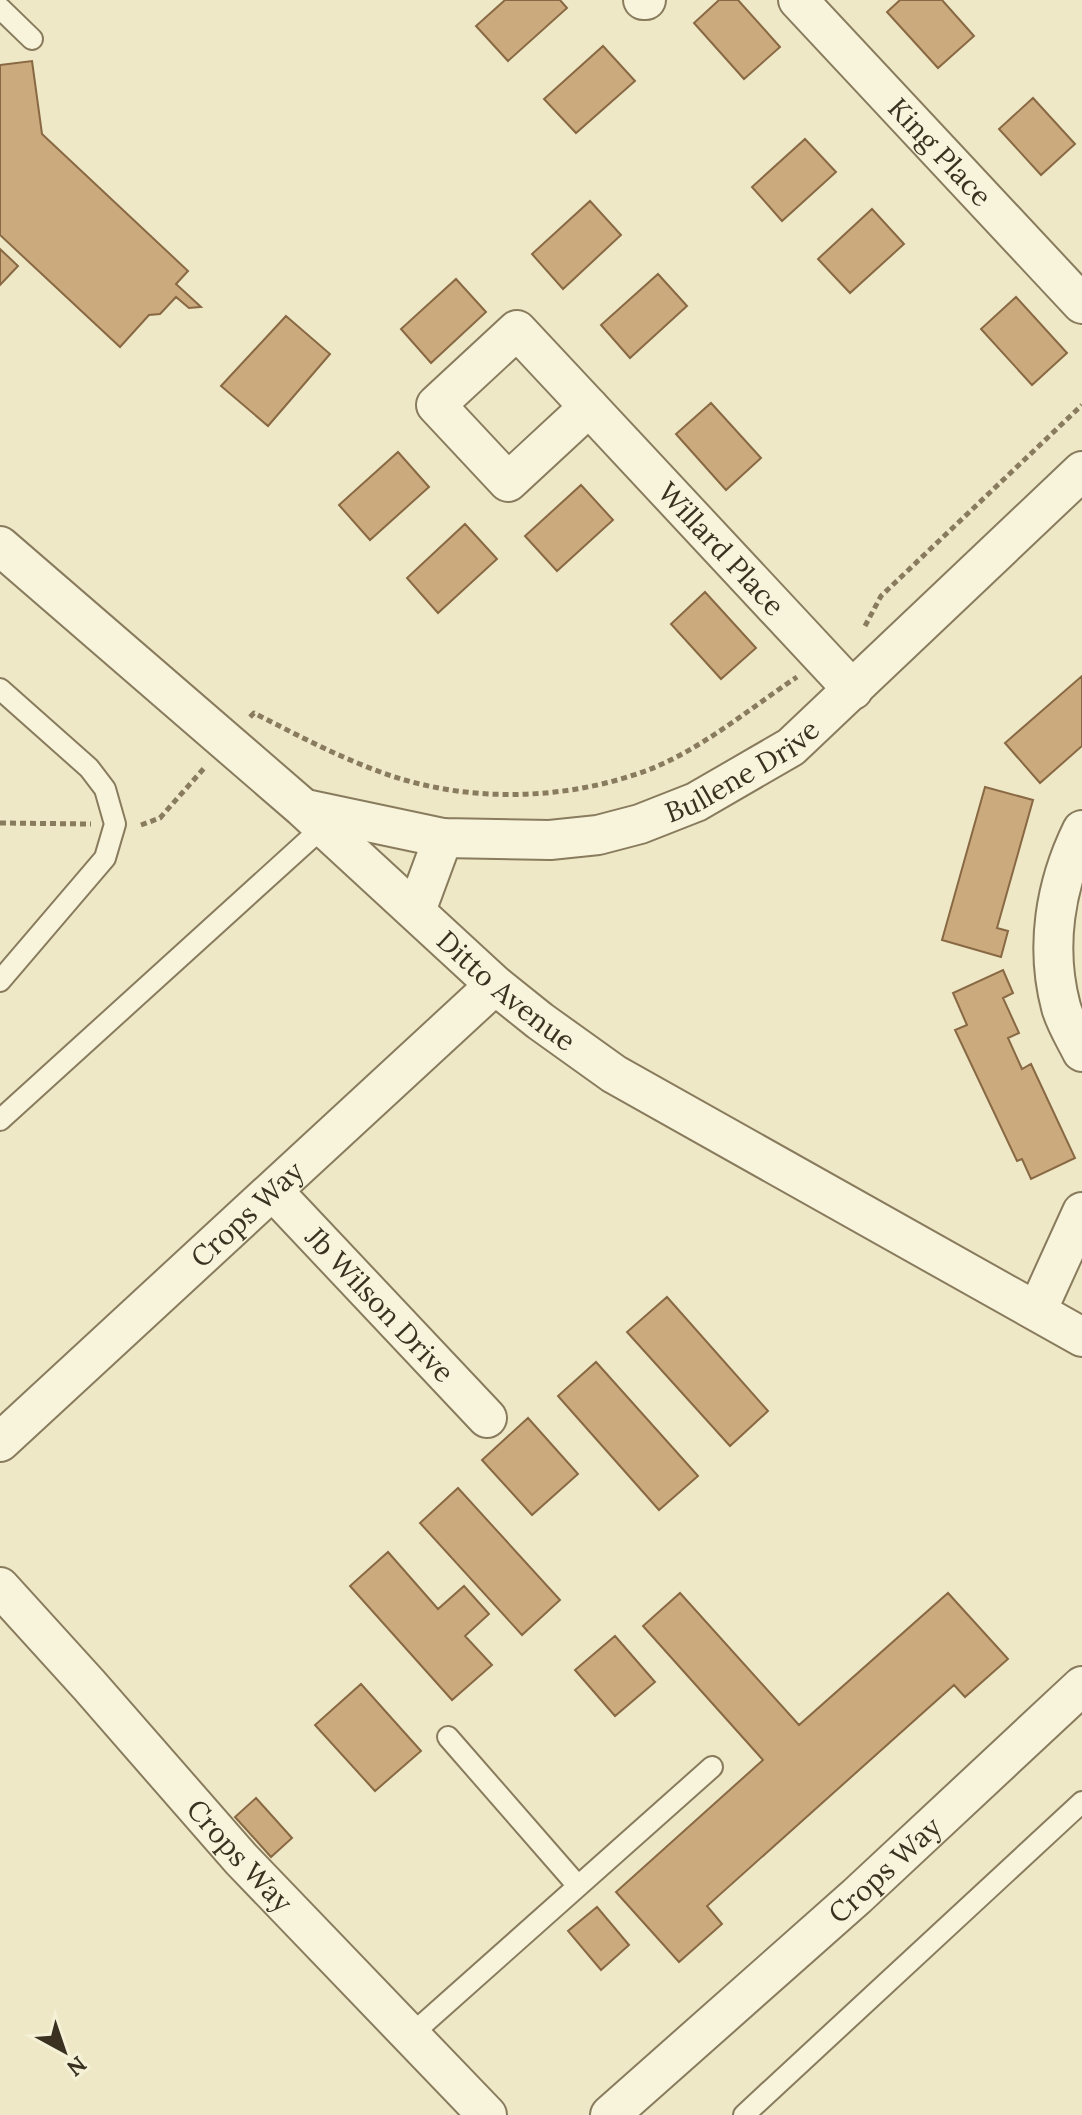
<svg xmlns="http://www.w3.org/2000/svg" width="1082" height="2115" viewBox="0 0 1082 2115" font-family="Lora,serif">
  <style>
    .building { fill: #cbaa7e; stroke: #886943; stroke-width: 2 }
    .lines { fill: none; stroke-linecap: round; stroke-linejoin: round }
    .service-casing { stroke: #897b5d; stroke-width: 24 }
    .minor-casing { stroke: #897b5d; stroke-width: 42 }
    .path { stroke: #897b5d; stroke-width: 5; stroke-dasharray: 6 4; stroke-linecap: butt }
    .service { stroke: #f8f4db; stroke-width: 20 }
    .minor { stroke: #f8f4db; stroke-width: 38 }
    .labels { text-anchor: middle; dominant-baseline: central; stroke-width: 8; stroke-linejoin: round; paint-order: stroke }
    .street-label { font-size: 28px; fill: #3a3120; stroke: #f5f1d7 }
  </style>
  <rect width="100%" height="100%" fill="#eee8c7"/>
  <path class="building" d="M505 0H560L567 8 508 61 476 26Z
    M719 0H738L780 47 744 79 694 23Z
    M900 0H942L974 36 938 68 887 12Z
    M603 46 635 81 576 133 544 99Z
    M32 61 42 134 188 271 176 284 201 307 189 308 176 297 160 314 149 315 120 347 0 235V65Z
    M1033 98 1075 144 1041 175 999 129Z
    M805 139 836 172 782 221 752 187Z
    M590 201 621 235 563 289 532 254Z
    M872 209 904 244 850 293 818 259Z
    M0 249 18 266 0 285Z
    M658 274 687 306 630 358 601 325Z
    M456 279 486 312 431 363 401 329Z
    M1016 297 1067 353 1032 385 981 329Z
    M286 316 330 354 268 426 221 386Z
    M711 403 761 458 726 490 676 434Z
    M398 452 429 487 370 540 339 505Z
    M581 485 613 520 557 571 525 536Z
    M465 524 497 559 438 613 407 578Z
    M705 592 756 648 721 679 671 624Z
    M1082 676V746L1040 783 1005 743Z
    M985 787 1033 800 997 928 1008 931 1001 957 942 940Z
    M1003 970 1013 993 1003 998 1019 1033 1008 1038 1022 1069 1031 1064 1075 1158 1031 1179 1022 1159 1017 1161 955 1030 967 1025 953 993Z
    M667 1297 768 1411 730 1446 627 1332Z
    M596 1362 698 1476 659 1510 558 1396Z
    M528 1418 578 1474 532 1515 482 1460Z
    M458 1488 560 1600 522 1635 420 1523Z
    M388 1552 438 1609 464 1586 489 1614 465 1636 492 1665 452 1700 350 1586Z
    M680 1593 799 1725 948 1593 1008 1659 965 1697 954 1685 707 1906 722 1924 679 1962 616 1892 763 1760 643 1626Z
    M615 1636 655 1682 615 1716 575 1670Z
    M361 1684 421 1751 375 1791 315 1725Z
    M256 1798 292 1838 271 1857 235 1817Z
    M597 1907 629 1945 601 1970 568 1931Z"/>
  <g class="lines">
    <defs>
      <path id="service" d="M0 8 32 39
        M0 689 89 768 105 789 115 824 105 858 0 981
        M0 1120 323 827
        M448 1737 578 1886
        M412 2034 712 1767
        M744 2115 1082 1802"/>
      <g id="minor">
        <path d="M643 0H646"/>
        <path id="s1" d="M798 0 1082 304"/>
        <path d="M517 330 589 407 508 482 436 405Z"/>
        <path id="s2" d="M589 407 853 690"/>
        <path id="s3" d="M0 546 303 808 495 985 540 1021 614 1074 1082 1337"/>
        <path id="s4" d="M306 809 443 838 550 840 598 835 640 824 696 802 791 747 1082 471"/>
        <path d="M1082 830C1055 885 1045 947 1061 1007 1065 1022 1075 1038 1082 1052"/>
        <path d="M416 911 443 838"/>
        <path id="s5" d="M273 1191 487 1418"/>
        <path d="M1037 1311 1082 1212"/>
        <path id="s6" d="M0 1442 495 985"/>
        <path id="s7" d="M0 1587 89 1685 241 1859 487 2115"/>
        <path id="s8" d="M610 2115 857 1896 1082 1686"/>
      </g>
    </defs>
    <use href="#service" class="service-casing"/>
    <use href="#minor" class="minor-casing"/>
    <path class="path" d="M865 626 881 596 1082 405
      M250 717 254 713C299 736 344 760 392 776 473 803 568 800 648 770 702 749 749 709 797 677
      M0 823 91 824
      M141 825 160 818 206 766"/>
    <use href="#service" class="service"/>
    <use href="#minor" class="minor"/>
  </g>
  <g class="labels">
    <g class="street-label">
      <text stroke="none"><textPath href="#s1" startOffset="208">King Place</textPath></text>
      <text stroke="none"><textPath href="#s2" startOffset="194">Willard Place</textPath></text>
      <text stroke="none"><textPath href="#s4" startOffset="454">Bullene Drive</textPath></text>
      <text stroke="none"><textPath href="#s3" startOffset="674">Ditto Avenue</textPath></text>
      <text stroke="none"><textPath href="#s6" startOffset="336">Crops Way</textPath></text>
      <text stroke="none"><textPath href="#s5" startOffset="156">Jb Wilson Drive</textPath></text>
      <text stroke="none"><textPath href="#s7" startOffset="360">Crops Way</textPath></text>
      <text stroke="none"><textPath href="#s8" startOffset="368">Crops Way</textPath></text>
    </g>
  </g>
  <g transform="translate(64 2051) rotate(140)" stroke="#f5f1d7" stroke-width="6" paint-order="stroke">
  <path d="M0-6L14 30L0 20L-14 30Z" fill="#3a3120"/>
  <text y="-12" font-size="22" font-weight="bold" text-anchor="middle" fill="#3a3120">N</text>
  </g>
</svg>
